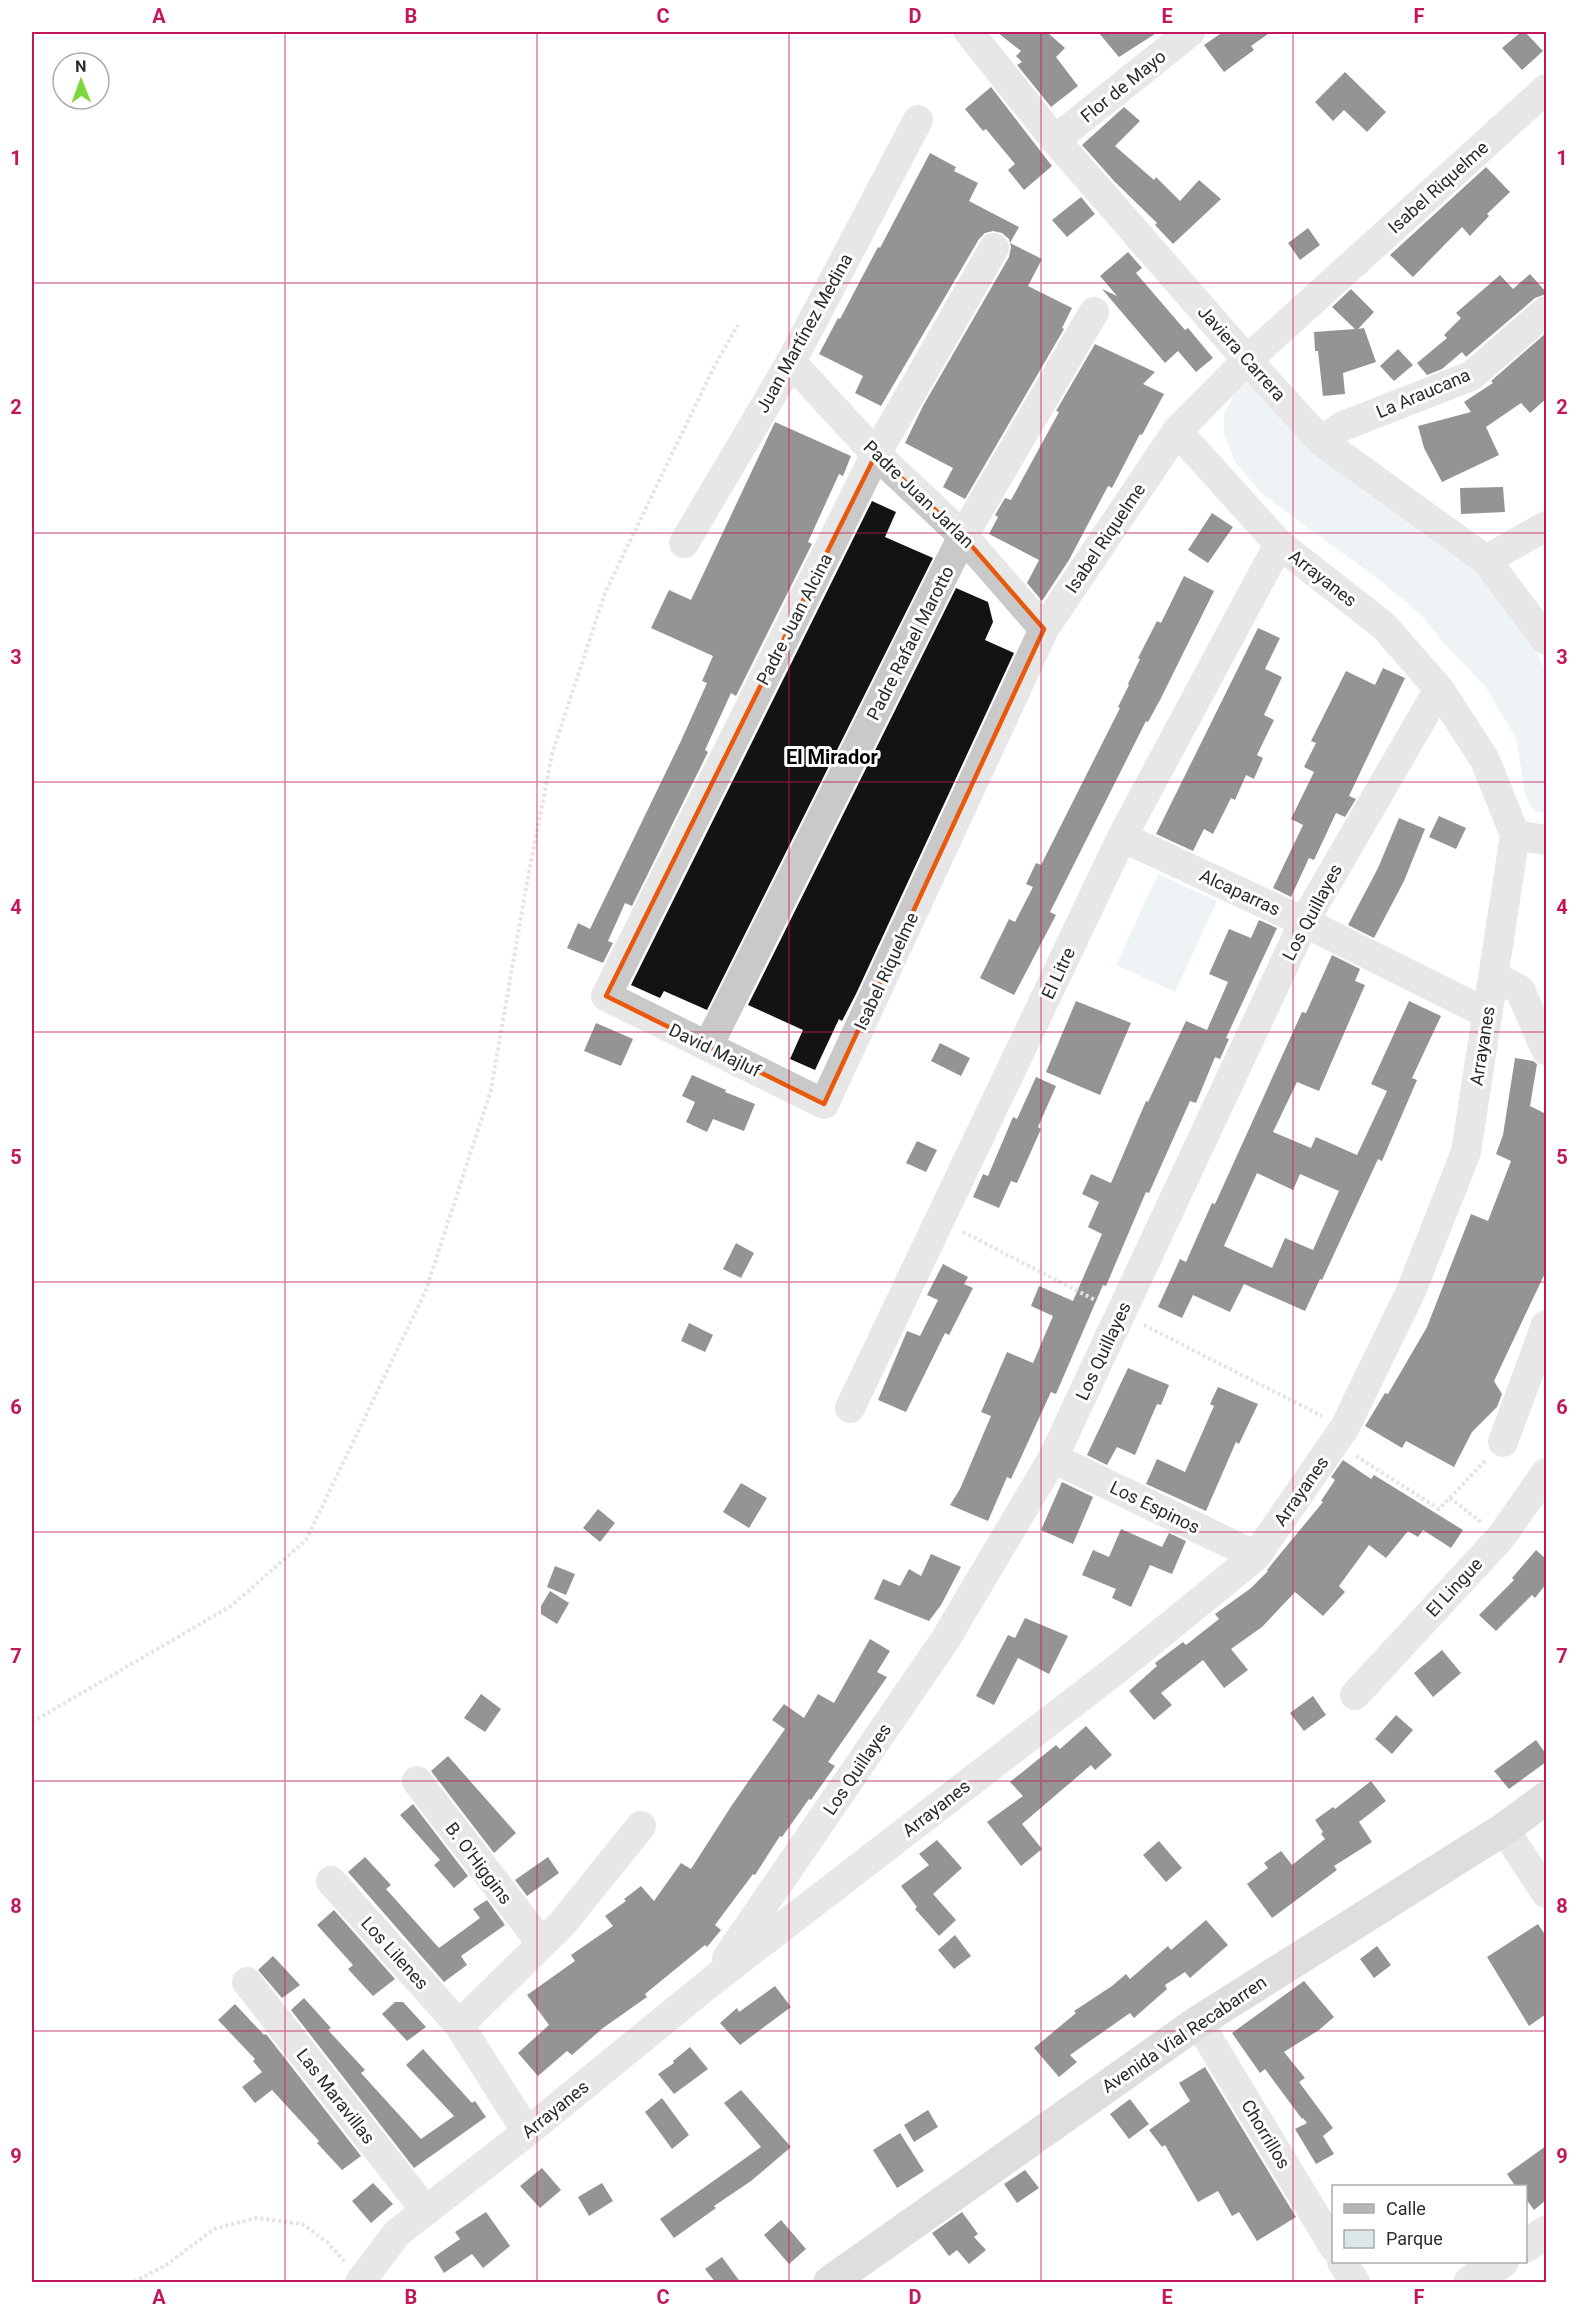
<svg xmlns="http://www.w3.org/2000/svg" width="1578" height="2314" viewBox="0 0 1578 2314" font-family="Roboto,sans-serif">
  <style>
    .green { fill: #dae7e9 }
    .building { fill: #131313; fill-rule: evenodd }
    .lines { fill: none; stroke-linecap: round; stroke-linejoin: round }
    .path { stroke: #c3c3c3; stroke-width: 4; stroke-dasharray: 3 3; stroke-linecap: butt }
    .minor { stroke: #c9c9c9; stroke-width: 30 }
    .tertiary { stroke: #c9c9c9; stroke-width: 33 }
    .secondary { stroke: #b6b6b6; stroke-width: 33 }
    .marked { fill: none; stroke: #e8590c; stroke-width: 4.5; stroke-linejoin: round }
    .grid { fill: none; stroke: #c2185b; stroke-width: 1.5; stroke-opacity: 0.55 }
    .labels { text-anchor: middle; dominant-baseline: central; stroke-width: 6; stroke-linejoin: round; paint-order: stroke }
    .street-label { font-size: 18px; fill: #2c2c2c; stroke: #fff }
    .neighbourhood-label { font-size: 20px; font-weight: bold; fill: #000; stroke: #fff }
    .neatline { fill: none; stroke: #c2185b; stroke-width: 2 }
    .grid-label { font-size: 20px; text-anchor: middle; font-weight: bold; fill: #c2185b }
  </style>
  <rect width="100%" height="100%" fill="#fff"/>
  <path class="green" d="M1255 384 1288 428 1326 461 1468 561 1530 634 1546 674V813L1535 811 1526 798 1516 738 1485 686 1448 648 1421 615 1382 582 1261 493 1234 460 1224 433V414L1235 393 1243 385Z
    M1158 874 1217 901 1175 992 1116 965Z"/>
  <path class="building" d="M997 32H1047L1065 48 1056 57 1078 86 1051 107 1017 65 1022 62 1016 56 1021 51Z
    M1098 32H1158L1119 57Z
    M1223 32H1271L1251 46 1254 50 1224 72 1204 45Z
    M1521 32H1525L1543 51 1522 70 1502 48Z
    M1345 72 1386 112 1367 132 1344 110 1333 121 1315 102Z
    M991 87 1052 166 1024 190 1008 170 1015 164 986 129 983 131 965 109Z
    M1124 107 1140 121 1115 146 1154 180 1156 177 1180 201 1199 180 1221 199 1173 244 1155 225 1157 223 1114 181 1082 145Z
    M930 153 956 167 954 171 978 183 969 201 1019 227 1010 243 1042 259 1028 286 1072 308 1062 328 1064 329 965 499 943 487 953 468 905 443 923 406 1009 257 1011 247 1009 239 1002 233 993 231 985 233 979 239 881 406 855 393 863 376 819 354 838 318 840 319 878 247 880 248Z
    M1486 167 1510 192 1487 214 1489 216 1470 236 1462 227 1413 277 1390 255Z
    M1081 197 1095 214 1067 237 1052 220Z
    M1308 228 1320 245 1300 260 1288 243Z
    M1128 252 1142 268 1136 273 1185 330 1188 328 1213 358 1196 372 1178 351 1165 363 1102 289 1117 296 1100 276Z
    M1530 274 1546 292V294L1535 298 1466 357 1462 352 1442 369 1427 375 1417 363 1447 338 1444 335 1461 318 1456 313 1500 275 1513 289Z
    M1351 289 1374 312 1358 329 1364 328 1376 362 1343 373 1345 394 1323 396 1318 351H1315L1314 332 1355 329 1332 307Z
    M1546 333V399L1530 413 1521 403 1486 427 1499 455 1442 482 1424 448 1418 426 1471 412 1464 402 1493 383 1491 381Z
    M1095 344 1155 372 1143 384 1164 394 1142 435 1140 434 1112 488 1108 486 1069 560 1042 601 1027 583 1039 560 989 534 998 517 995 515 1005 498 1011 500 1059 412 1056 411Z
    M1398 349 1413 365 1394 381 1380 366Z
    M775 422 851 456 843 476 839 474 808 542 812 544 736 696 731 693 705 750 708 752 632 906 625 903 608 941 613 943 603 963 567 948 578 923 590 929 680 743 707 683 702 681 713 656 651 628 669 590 691 600Z
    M1503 487 1505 512 1461 514 1460 488Z
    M872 501 896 512 885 537 933 558 707 1010 664 991 660 998 631 985Z
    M1212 513 1233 527 1208 563 1188 550Z
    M1184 576 1214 591 1160 700 1148 722 1146 721 1050 912 1056 915 1014 995 980 978 1009 919 1015 922 1033 887 1026 884 1036 863 1041 865 1120 708 1118 707 1129 685 1128 684 1140 659 1138 658 1157 621 1161 623Z
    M956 588 988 602 993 622 985 640 1014 653 856 994 842 1021 839 1019 815 1070 790 1059 803 1030 748 1005Z
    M1258 628 1280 638 1265 669 1282 677 1264 715 1274 720 1257 755 1263 758 1254 779 1246 775 1235 800 1231 798 1213 834 1204 829 1193 851 1156 834Z
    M1383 668 1405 678 1349 796 1356 799 1345 817 1336 813 1314 860 1309 858 1291 897 1273 888 1303 825 1291 819 1314 772 1304 767 1316 743 1311 741 1346 671 1375 685Z
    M1439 816 1466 828 1456 849 1429 837Z
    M1399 818 1425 829 1404 881 1374 938 1348 925 1378 868Z
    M1259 920 1277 928 1226 1038 1229 1039 1220 1059 1215 1057 1196 1103 1190 1101 1149 1193 1146 1192 1106 1286 1103 1285 1056 1394 1051 1392 1011 1479 1007 1477 988 1521 950 1505 960 1489 991 1416 981 1412 1007 1352 1033 1363 1053 1316 1031 1306 1039 1286 1073 1301 1102 1234 1088 1227 1099 1202 1082 1194 1091 1174 1111 1183 1146 1101 1148 1102 1186 1021 1207 1030 1228 982 1209 974 1229 929 1251 938Z
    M1332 955 1360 969 1355 981 1365 985 1319 1091 1297 1082 1273 1132 1311 1148 1316 1137 1357 1155 1387 1091 1371 1084 1409 1001 1441 1016 1412 1078 1417 1080 1382 1161 1378 1159 1322 1280 1320 1279 1305 1311 1244 1284 1230 1312 1193 1295 1182 1318 1158 1307 1180 1259 1186 1262 1212 1203 1215 1204 1302 1012 1306 1013ZM1257 1173 1293 1190 1300 1174 1339 1191 1313 1250 1285 1238 1272 1268 1224 1246Z
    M1076 1001 1131 1023 1100 1095 1046 1072Z
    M596 1023 633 1039 621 1066 584 1051Z
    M940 1043 970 1058 961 1076 931 1061Z
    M1515 1058 1533 1061 1537 1064 1530 1106 1546 1114V1271L1494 1381 1502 1394 1497 1407 1472 1432 1454 1467 1406 1441 1402 1448 1365 1426 1385 1393 1388 1394 1427 1327 1471 1214 1488 1221 1511 1161 1496 1154 1503 1135Z
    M692 1075 726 1090 725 1092 755 1104 744 1131 713 1119 707 1132 686 1122 695 1102 682 1096Z
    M1036 1077 1056 1086 1038 1127 1041 1129 1017 1183 1011 1181 999 1208 973 1197 983 1174 988 1176 1013 1117 1017 1119Z
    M917 1141 937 1150 926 1172 906 1163Z
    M736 1243 754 1253 741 1278 723 1269Z
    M943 1264 968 1277 964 1284 973 1288 949 1335 945 1333 906 1412 878 1400 907 1331 920 1336 938 1300 927 1295Z
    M689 1323 713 1335 705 1352 681 1341Z
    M1128 1368 1169 1385 1161 1405 1157 1404 1135 1455 1117 1447 1107 1465 1087 1455Z
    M1218 1387 1258 1404 1239 1444 1236 1442 1206 1511 1146 1484 1157 1459 1185 1472 1214 1406 1210 1404Z
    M1343 1460 1371 1479 1374 1475 1463 1530 1451 1548 1423 1530 1418 1537 1408 1531 1386 1558 1369 1545 1339 1586 1345 1592 1323 1616 1295 1592 1262 1627 1231 1649 1248 1670 1224 1688 1203 1660 1161 1693 1172 1705 1154 1720 1129 1691 1157 1666 1155 1663 1183 1642 1186 1645 1219 1619 1215 1614 1251 1588 1268 1571 1267 1570 1323 1502 1321 1501 1335 1480 1331 1477Z
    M1062 1482 1093 1497 1073 1544 1041 1530Z
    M741 1483 767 1498 749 1528 723 1512Z
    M598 1509 615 1523 600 1542 583 1528Z
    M1121 1529 1162 1547 1169 1533 1186 1541 1172 1574 1150 1565 1131 1607 1112 1598 1116 1589 1082 1575 1093 1550 1109 1557Z
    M1536 1550 1546 1559V1584L1535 1598 1532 1595 1496 1631 1479 1615 1514 1580 1512 1578Z
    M931 1554 961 1567 941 1605 929 1621 874 1599 883 1579 900 1586 909 1569 921 1576Z
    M555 1566 575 1574 566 1595 547 1587Z
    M550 1591 569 1603 557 1624 541 1614V1606Z
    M1025 1618 1068 1636 1049 1674 1018 1658 994 1705 976 1696 1008 1635 1015 1638Z
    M870 1639 890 1651 877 1672 887 1677 828 1762 835 1766 811 1800 809 1799 782 1837 780 1836 755 1875 753 1874 715 1925 721 1930 707 1947 705 1945 645 1994 647 1997 603 2028 572 2055 567 2051 538 2076 518 2053 549 2025 527 1995 575 1961 571 1955 613 1926 605 1916 626 1901 624 1899 641 1886 654 1901 681 1863 691 1869 732 1805 785 1729 772 1720 784 1704 804 1718 818 1694 834 1703Z
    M1442 1650 1461 1673 1433 1697 1414 1673Z
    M481 1694 501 1709 485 1732 464 1718Z
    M1313 1696 1326 1715 1304 1731 1290 1713Z
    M1396 1715 1413 1730 1392 1754 1375 1739Z
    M1086 1726 1112 1755 1095 1770 1091 1765 1022 1824 1042 1849 1021 1866 987 1822 1023 1796 1010 1782 1056 1745 1060 1749Z
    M1536 1740 1546 1754V1762L1509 1789 1494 1771Z
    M448 1756 516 1833 494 1853 431 1771Z
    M1371 1781 1386 1801 1359 1822 1372 1842 1334 1866 1337 1870 1272 1918 1247 1884 1268 1868 1264 1863 1281 1851 1292 1865 1325 1839 1321 1834 1323 1832 1315 1820 1333 1807 1335 1809Z
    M413 1804 468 1876 454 1888 434 1865 440 1860 400 1815Z
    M937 1840 962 1868 933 1894 956 1920 939 1936 915 1909 917 1907 901 1886 929 1865 919 1854Z
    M1159 1841 1182 1868 1166 1882 1143 1855Z
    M365 1857 391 1885 386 1889 439 1948 480 1918 473 1909 487 1900 505 1925 461 1956 467 1965 444 1982 348 1872Z
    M548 1857 559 1873 527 1896 515 1880Z
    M334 1910 395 1979 373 1996 348 1969 353 1965 317 1925Z
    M1206 1920 1228 1945 1190 1978 1185 1972 1165 1985 1167 1989 1134 2018 1130 2013 1070 2055 1077 2062 1059 2077 1034 2048 1076 2013 1074 2011 1112 1986 1126 1974 1130 1979 1168 1946 1171 1950Z
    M1538 1924 1546 1936V2014L1529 2026 1487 1957Z
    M955 1935 971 1956 954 1969 938 1950Z
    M1377 1946 1391 1965 1374 1978 1360 1959Z
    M273 1956 300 1985 282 1998 258 1970Z
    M1304 1981 1334 2017 1319 2030 1284 2052 1305 2078 1299 2082 1333 2128 1323 2136 1334 2154 1316 2164 1295 2129 1307 2123 1303 2118 1302 2119 1265 2069 1260 2073 1232 2033Z
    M775 1986 791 2007 740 2045 720 2023 737 2008 739 2012Z
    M304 1998 331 2028 328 2030 365 2070 361 2073 421 2139 454 2116 406 2065 423 2049 472 2103 475 2101 486 2117 414 2168 291 2010Z
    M395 2002H403L426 2027 407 2041 382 2014Z
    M235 2004 264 2035 266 2034 361 2156 342 2170 317 2143 319 2141 272 2090 255 2103 242 2087 262 2072 253 2061 255 2059 218 2020Z
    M690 2047 708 2069 674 2094 658 2074 674 2063 673 2061Z
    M1205 2067 1296 2217 1257 2241 1239 2212 1232 2216 1218 2191 1198 2202 1165 2145 1162 2147 1149 2130 1190 2101 1179 2083Z
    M741 2090 791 2147 751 2181 714 2206 716 2208 674 2238 660 2219 761 2147 724 2103Z
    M662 2098 689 2135 672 2149 645 2112Z
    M1130 2099 1149 2124 1129 2139 1110 2114Z
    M928 2110 938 2127 914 2142 904 2125Z
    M900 2133 924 2171 897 2188 873 2150Z
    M1546 2146V2200L1534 2210 1526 2199V2187H1516L1507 2174Z
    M542 2168 561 2190 540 2208 520 2186Z
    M1025 2170 1039 2188 1017 2203 1004 2184Z
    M373 2183 393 2204 371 2223 352 2201Z
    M602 2183 613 2201 589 2216 578 2197Z
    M486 2212 510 2246 483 2268 472 2254 444 2273 434 2257 460 2239 455 2232Z
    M962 2212 978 2234 974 2237 986 2250 969 2264 957 2250 949 2256 932 2233Z
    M781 2220 806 2249 789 2264 764 2235Z
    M722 2257 741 2283H716L705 2269Z"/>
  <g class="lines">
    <path class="path" d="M963 1232 1097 1301
      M1144 1325 1322 1416
      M1356 1456 1439 1509 1486 1460
      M1450 1498 1481 1522
      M32 1722 231 1606 306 1540 426 1290 491 1090 526 888 552 754 605 593 714 367 738 325
      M134 2282 166 2265 214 2229 256 2218 302 2224 327 2242 344 2261"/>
    <path class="minor" d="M969 32 1055 140 1247 360 1321 441 1486 560 1546 640
      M1055 140 1190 32
      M994 248 876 454 606 996 824 1104 1044 629 1177 431 1247 360 1546 89
      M791 362 876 454 963 536 1044 629
      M1321 441 1343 426 1471 376 1546 311
      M684 543 791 362 918 120
      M1486 560 1546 526
      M1515 835 1546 840
      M1122 837 1304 922 1486 1013
      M1494 976 1520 990 1546 1050
      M708 1046 963 536 1094 312
      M850 1408 1122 837 1279 544
      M1503 1442 1546 1325
      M1053 1458 1256 1556
      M1355 1695 1501 1537 1546 1473
      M417 1781 542 1944
      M1504 1829 1546 1893
      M331 1881 459 2025
      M727 1958 945 1640 1053 1458 1304 922 1439 689
      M247 1982 426 2211
      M1198 2022 1334 2247
      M527 2132 459 2025 561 1925 641 1826
      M1342 2262 1355 2282
      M360 2282 397 2233 527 2132 712 1981 1122 1665 1256 1556 1345 1427 1411 1291 1466 1152 1515 835 1485 760 1439 689 1384 626 1279 544 1177 431"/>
    <path class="tertiary" d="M1526 2246 1546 2232
      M1470 2282 1502 2262"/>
    <path class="secondary" d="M830 2282 1198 2022 1504 1829 1546 1798"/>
  </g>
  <path d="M0 0H1578V2314H0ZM876 454 963 536 1044 629 824 1104 606 996Z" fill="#fff" fill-opacity=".55" fill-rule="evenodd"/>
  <path class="marked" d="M876 454 963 536 1044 629 824 1104 606 996Z"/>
  <path class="grid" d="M285 32V2282M537 32V2282M789 32V2282M1041 32V2282M1293 32V2282M32 283H1546M32 533H1546M32 782H1546M32 1032H1546M32 1282H1546M32 1532H1546M32 1781H1546M32 2031H1546"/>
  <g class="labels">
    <g class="street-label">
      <text transform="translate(1123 86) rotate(-39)">Flor de Mayo</text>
      <text transform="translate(1438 187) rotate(-42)">Isabel Riquelme</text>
      <text transform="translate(804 333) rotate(-61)">Juan Martínez Medina</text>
      <text transform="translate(1242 353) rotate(48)">Javiera Carrera</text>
      <text transform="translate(1423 393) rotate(-23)">La Araucana</text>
      <text transform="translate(919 494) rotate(44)">Padre Juan Jarlan</text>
      <text transform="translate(1105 538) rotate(-56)">Isabel Riquelme</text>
      <text transform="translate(1323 578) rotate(38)">Arrayanes</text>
      <text transform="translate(794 619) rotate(-63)">Padre Juan Alcina</text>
      <text transform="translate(910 643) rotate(-63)">Padre Rafael Marotto</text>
      <text transform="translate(1240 892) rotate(25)">Alcaparras</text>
      <text transform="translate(1312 912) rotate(-62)">Los Quillayes</text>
      <text transform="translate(886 971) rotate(-65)">Isabel Riquelme</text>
      <text transform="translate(1058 973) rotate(-65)">El Litre</text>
      <text transform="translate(1482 1046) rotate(-81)">Arrayanes</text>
      <text transform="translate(715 1050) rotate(26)">David Majluf</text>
      <text transform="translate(1103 1351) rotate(-65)">Los Quillayes</text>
      <text transform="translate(1301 1491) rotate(-55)">Arrayanes</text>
      <text transform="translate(1155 1507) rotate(26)">Los Espinos</text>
      <text transform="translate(1454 1587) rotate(-47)">El Lingue</text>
      <text transform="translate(857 1769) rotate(-56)">Los Quillayes</text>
      <text transform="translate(936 1808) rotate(-38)">Arrayanes</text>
      <text transform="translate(479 1863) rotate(53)">B. O'Higgins</text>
      <text transform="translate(395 1953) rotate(48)">Los Lilenes</text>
      <text transform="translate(1184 2034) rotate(-34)">Avenida Vial Recabarren</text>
      <text transform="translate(336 2096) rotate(52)">Las Maravillas</text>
      <text transform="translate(555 2109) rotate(-39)">Arrayanes</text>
      <text transform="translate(1266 2134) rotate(59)">Chorrillos</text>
    </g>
    <g class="neighbourhood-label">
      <text x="832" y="757">El Mirador</text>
    </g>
  </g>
  <rect width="1578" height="2314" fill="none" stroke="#ffffff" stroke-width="66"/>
  <rect x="1332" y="2185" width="195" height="78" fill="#ffffff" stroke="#ababab" stroke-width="1.5"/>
  <rect x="1344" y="2204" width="30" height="9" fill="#b6b6b6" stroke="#ababab" stroke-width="1.5"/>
  <text x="1386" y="2215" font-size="18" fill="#2c2c2c">Calle</text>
  <rect x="1344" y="2230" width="30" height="18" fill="#dae7e9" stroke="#ababab" stroke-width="1.5"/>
  <text x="1386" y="2245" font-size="18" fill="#2c2c2c">Parque</text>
  <g transform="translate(81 81) rotate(359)"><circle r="28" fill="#ffffff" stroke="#ababab" stroke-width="1.5"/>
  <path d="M0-4.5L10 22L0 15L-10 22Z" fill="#7ed73a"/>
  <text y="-9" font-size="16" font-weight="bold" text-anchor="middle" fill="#2c2c2c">N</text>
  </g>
  <rect x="33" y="33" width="1512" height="2248" class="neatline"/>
  <g class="grid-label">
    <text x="159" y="23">A</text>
    <text x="411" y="23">B</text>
    <text x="663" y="23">C</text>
    <text x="915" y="23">D</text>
    <text x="1167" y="23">E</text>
    <text x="1419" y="23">F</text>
    <text x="16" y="165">1</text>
    <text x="1562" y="165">1</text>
    <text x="16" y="414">2</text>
    <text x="1562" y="414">2</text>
    <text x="16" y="664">3</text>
    <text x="1562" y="664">3</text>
    <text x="16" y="914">4</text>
    <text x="1562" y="914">4</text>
    <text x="16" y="1164">5</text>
    <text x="1562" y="1164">5</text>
    <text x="16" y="1414">6</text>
    <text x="1562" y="1414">6</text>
    <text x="16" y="1663">7</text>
    <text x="1562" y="1663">7</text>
    <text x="16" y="1913">8</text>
    <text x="1562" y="1913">8</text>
    <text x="16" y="2163">9</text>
    <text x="1562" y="2163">9</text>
    <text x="159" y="2304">A</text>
    <text x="411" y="2304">B</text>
    <text x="663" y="2304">C</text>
    <text x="915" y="2304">D</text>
    <text x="1167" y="2304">E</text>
    <text x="1419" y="2304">F</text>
  </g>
</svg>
